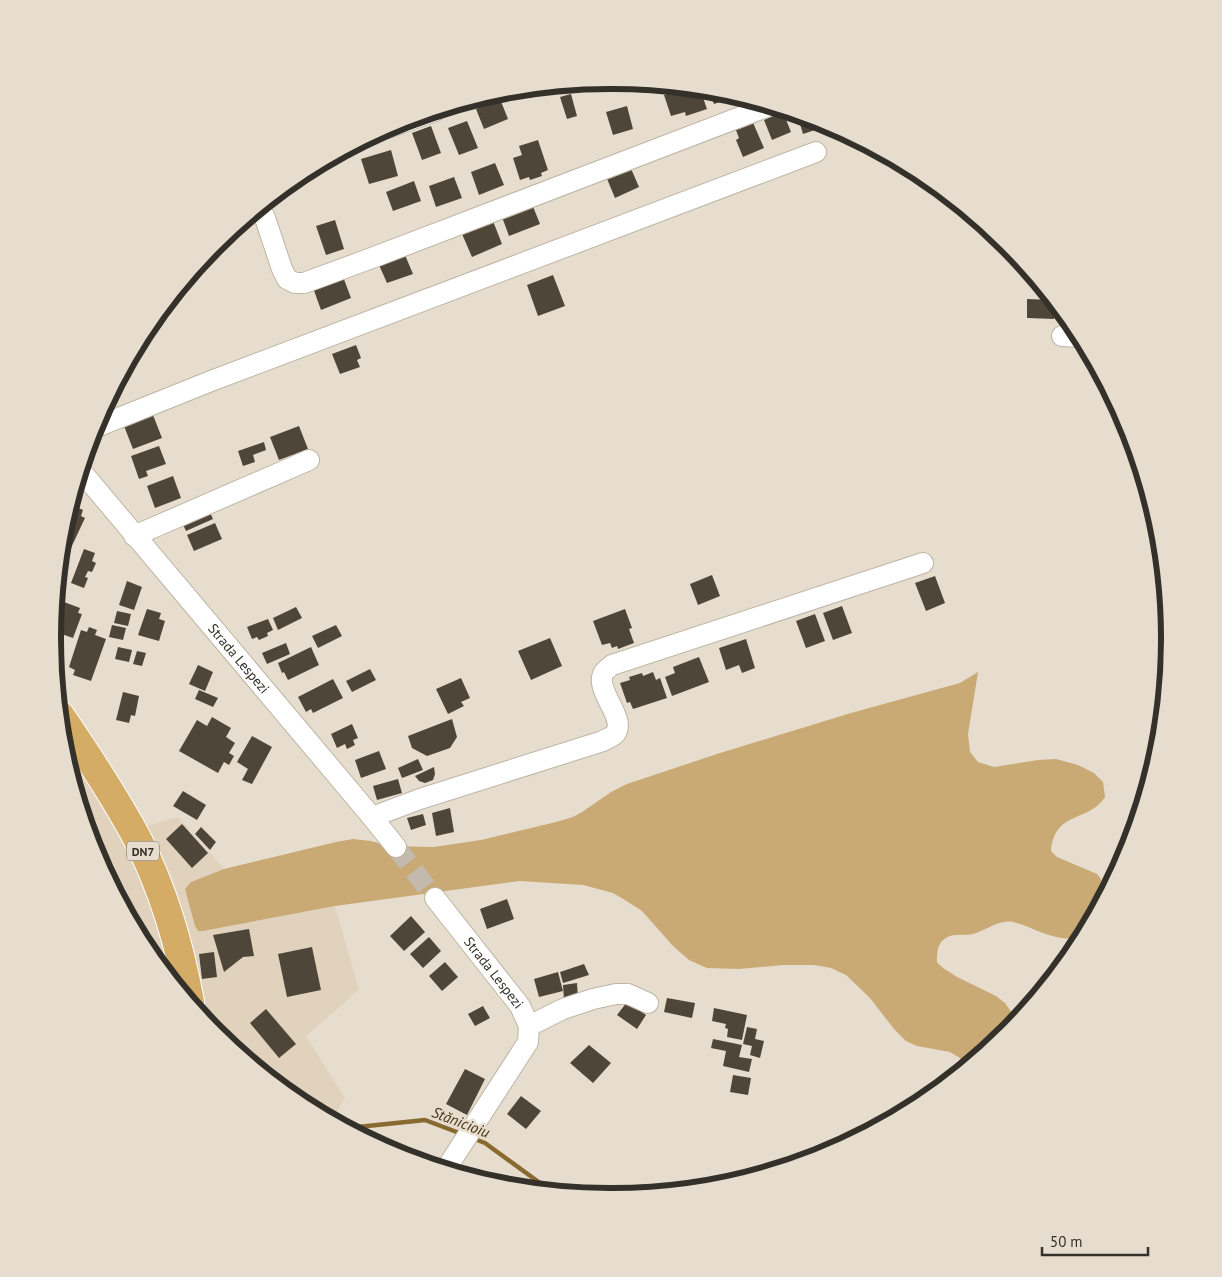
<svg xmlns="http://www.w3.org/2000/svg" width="1222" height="1277" viewBox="0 0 1222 1277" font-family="'PT Sans',sans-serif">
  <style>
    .built { fill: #e0d2bc }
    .green { fill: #c9a974 }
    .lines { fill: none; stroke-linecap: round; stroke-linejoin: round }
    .stream { stroke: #886a31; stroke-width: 4.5 }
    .building { fill: #4e4639 }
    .minor-tunnel { stroke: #c3baad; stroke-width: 20; stroke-dasharray: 20 10; stroke-linecap: butt }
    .minor-casing { stroke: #beb5a5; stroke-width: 22 }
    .highway-casing { stroke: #fff; stroke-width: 30 }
    .minor { stroke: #fff; stroke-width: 20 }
    .highway { stroke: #d4ac65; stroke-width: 28 }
    .labels { text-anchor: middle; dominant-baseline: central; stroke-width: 5; stroke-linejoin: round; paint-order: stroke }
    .shield { fill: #e7ddce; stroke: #6a645b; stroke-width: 1 }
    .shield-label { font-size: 12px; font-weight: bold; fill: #34302a }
    .street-label { font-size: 14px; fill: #34302a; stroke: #e7ddce }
    .water-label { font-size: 15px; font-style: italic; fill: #463412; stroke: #e7ddce }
    .rim { fill: none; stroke: #34302a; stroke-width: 6 }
  </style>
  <rect width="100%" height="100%" fill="#e7ddce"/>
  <path class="built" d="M63 741 115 825H150L178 817 224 869 191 882 198 931H203L335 906 359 990 306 1036 345 1098 332 1119 300 1103 216 1033 146 949 95 852 63 747Z"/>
  <path class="green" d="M978 672 968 734 970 752 978 762 994 767 1038 760 1056 759 1078 765 1094 773 1103 782 1105 797C1088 823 1055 810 1051 851L1057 857 1097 874 1101 879 1100 886 1073 938C1053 941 1033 927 1013 922 999 919 987 930 973 934 965 936 953 933 946 938 937 943 937 953 937 962L943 968 957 977 996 996 1005 1003 1017 1020 1006 1034 966 1067 960 1058 950 1052 917 1046 906 1041 894 1029 870 998 846 975 831 968 814 965H783L739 969 707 968 689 960 673 946 642 911 625 900 613 893 583 885 520 881 335 906 203 931H198L195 926 185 889 191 882 224 869 336 842 353 839 371 841 388 846 434 847 481 840 556 822 573 817 582 812 611 792 627 784 720 753 851 713 960 683Z"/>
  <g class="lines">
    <path class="stream" d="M348 1128 425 1120 462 1134
      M472 1138 485 1143 551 1191"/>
  </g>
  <path class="building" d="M688 88 700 89 707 109 686 116 685 112 671 116 664 95Z
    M708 90 720 91 737 96 714 104Z
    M571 94 577 116 567 119 560 97Z
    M500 99 508 119 484 129 476 109Z
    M627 106 633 129 613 135 606 112Z
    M783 112 791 132 772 140 764 120Z
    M797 114 825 123 830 125 803 134Z
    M751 118 764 148 743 157 736 140 739 138 734 125Z
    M467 121 478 148 459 155 448 128Z
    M431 126 441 153 422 160 412 133Z
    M538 140 548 170 541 173 542 176 530 180 529 177 520 180 513 158 522 155 519 146Z
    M391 150 398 176 369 184 361 159Z
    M495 163 504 185 479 195 471 172Z
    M629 164 639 187 615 198 605 174Z
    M454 177 462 198 436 207 429 186Z
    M414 181 421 201 393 211 386 192Z
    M532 204 540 224 509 236 502 217Z
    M335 220 344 249 326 255 316 226Z
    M493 221 502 244 472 257 462 234Z
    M405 255 413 274 387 283 379 265Z
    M342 274 351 298 321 310 312 285Z
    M553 275 565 306 538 316 527 285Z
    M1027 299 1052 300 1055 303 1054 319 1027 318Z
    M356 345 361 358 357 360 360 367 340 374 332 354Z
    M109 398 115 410 99 417Z
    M153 415 162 438 133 449 124 426Z
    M299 426 308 449 279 460 270 437Z
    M264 442 266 450 253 455 255 462 243 466 238 451Z
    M159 446 166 464 146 471 148 476 139 479 131 456Z
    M173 476 181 498 155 508 147 486Z
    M72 505 83 510 81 516 85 518 70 550 62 546 63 529Z
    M207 506 213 519 186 531 180 518Z
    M215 523 222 539 194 551 187 535Z
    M84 549 95 553 92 561 96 563 92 572 88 571 85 577 88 578 84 588 71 583Z
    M712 575 720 596 698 605 690 584Z
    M935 576 945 603 926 611 915 583Z
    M127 581 142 587 134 610 119 605Z
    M64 602 80 608 78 613 82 614 73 638 53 631Z
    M842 606 852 633 833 640 823 613Z
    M296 607 302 618 278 630 273 618Z
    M147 609 161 613 159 619 165 621 159 641 138 635Z
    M625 609 632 628 629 629 634 643 618 649 617 646 612 648 610 643 602 645 593 621Z
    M117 611 131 614 128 626 114 623Z
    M815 614 825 641 806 648 796 621Z
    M268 619 273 630 267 633 268 636 259 640 257 637 252 639 247 627Z
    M112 625 126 628 123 640 109 637Z
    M336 625 342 636 318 648 312 636Z
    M89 627 97 630 95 635 106 639 91 681 73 675 75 670 69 667 81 630 87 632Z
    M550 638 562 666 531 680 518 651Z
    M746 639 755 668 742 673 739 665 726 670 719 648Z
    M286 643 290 654 267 664 262 653Z
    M118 647 132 650 129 662 115 659Z
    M311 647 319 665 288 680 284 672 282 673 278 663Z
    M137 651 146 653 142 666 133 664Z
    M699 657 709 682 672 696 665 677 675 673 673 667Z
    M198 665 213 672 205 691 189 684Z
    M370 669 376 680 352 692 346 681Z
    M653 672 656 680 660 678 667 698 633 709 630 702 627 703 620 683 630 680 629 677 642 673 643 676Z
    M461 678 470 698 461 702 464 706 448 714 436 689Z
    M333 679 343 698 313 713 311 709 306 712 298 697Z
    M199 690 218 698 213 707 195 699Z
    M123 692 139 696 135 716 131 715 129 723 116 720Z
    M212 717 231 728 226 737 235 743 229 753 234 756 229 765 224 762 218 773 179 751 197 720 207 726Z
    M452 719 457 737 450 748 427 756 412 748 408 736Z
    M352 724 358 738 353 740 355 745 347 749 345 744 337 748 331 734Z
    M252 736 272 747 252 784 242 780 248 769 237 762Z
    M379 751 386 769 361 778 355 760Z
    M418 759 423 770 402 778 398 768Z
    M434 767 435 774 433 780 425 783 419 781 415 776Z
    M398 779 402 793 377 800 373 786Z
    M183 791 206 805 197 820 173 806Z
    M450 808 454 832 436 836 432 813Z
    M423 814 426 825 411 830 407 818Z
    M182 824 208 853 192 868 166 839Z
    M201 827 216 842 210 850 195 834Z
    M93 841 109 873 107 874 95 852Z
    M507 899 514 919 487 929 480 909Z
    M411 916 425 932 404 951 390 936Z
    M249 929 254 956 243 957 224 972 213 935Z
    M429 937 441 951 423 968 410 954Z
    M312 947 321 990 287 997 278 954Z
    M214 952 217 977 202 979 199 954Z
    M445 962 458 977 442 991 429 976Z
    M584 964 589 975 563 983 560 972Z
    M558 972 563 991 539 997 534 979Z
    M577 983 578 998 564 1000 563 985Z
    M667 998 695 1003 692 1018 664 1012Z
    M627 1002 646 1015 637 1029 617 1015Z
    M483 1006 490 1018 475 1026 468 1014Z
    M714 1008 747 1015 742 1040 727 1037 728 1029 725 1028 726 1024 712 1021Z
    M266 1009 296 1044 279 1058 250 1023Z
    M747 1027 757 1029 755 1039 764 1041 760 1058 750 1055 752 1046 743 1044Z
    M713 1039 742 1045 739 1057 752 1059 749 1072 723 1066 726 1051 711 1048Z
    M589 1045 611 1063 593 1083 570 1063Z
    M465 1069 485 1079 467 1115 446 1104Z
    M733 1075 751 1078 748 1095 730 1092Z
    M521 1096 541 1111 526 1129 507 1114Z"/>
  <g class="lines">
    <path class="minor-tunnel" d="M396 847 435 898"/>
    <defs>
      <g id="minor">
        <path d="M385 129 435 111"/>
        <path d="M260 208 265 218 282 269 287 279 295 283H304L377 256 769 106"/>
        <path d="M1062 336 1080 337"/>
        <path d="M94 428 211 381 816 152"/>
        <path id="s1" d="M81 471 372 817 396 847"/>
        <path d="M134 536 309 460"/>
        <path d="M372 817 420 799 603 741C606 739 612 737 614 735 629 720 595 692 603 674 605 670 609 668 612 665L923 563"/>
        <path id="s2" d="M435 898 520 1006 529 1026 528 1042 446 1169"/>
        <path d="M529 1026 563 1009 593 999 616 994H628L648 1003"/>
      </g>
      <path id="highway" d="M60 715C88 756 116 798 139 842 164 892 180 947 190 1002"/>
    </defs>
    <use href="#minor" class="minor-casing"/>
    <use href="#highway" class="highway-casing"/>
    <use href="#minor" class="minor"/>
    <use href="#highway" class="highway"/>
  </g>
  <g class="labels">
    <rect class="shield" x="127" y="841.5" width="32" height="19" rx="4"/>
    <g class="shield-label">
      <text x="143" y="851">DN7</text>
    </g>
    <g class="street-label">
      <text stroke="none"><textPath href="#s1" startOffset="245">Strada Lespezi</textPath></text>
      <text stroke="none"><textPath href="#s2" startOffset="95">Strada Lespezi</textPath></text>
    </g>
    <g class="water-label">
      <text transform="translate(461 1122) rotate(21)">Stănicioiu</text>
    </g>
  </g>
  <path d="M0 0H1222V1277H0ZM610 89H612A549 549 0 0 1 1161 638V639A549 549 0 0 1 612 1188H610A549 549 0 0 1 61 639V638A549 549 0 0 1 610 89Z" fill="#e7ddce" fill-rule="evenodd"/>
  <path class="rim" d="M610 89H612A549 549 0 0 1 1161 638V639A549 549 0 0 1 612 1188H610A549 549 0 0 1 61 639V638A549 549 0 0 1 610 89Z"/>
  <path d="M1042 1247v8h106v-8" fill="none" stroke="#34302a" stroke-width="2.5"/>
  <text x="1050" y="1247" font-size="15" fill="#34302a" stroke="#e7ddce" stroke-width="4" paint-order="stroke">50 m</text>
</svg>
